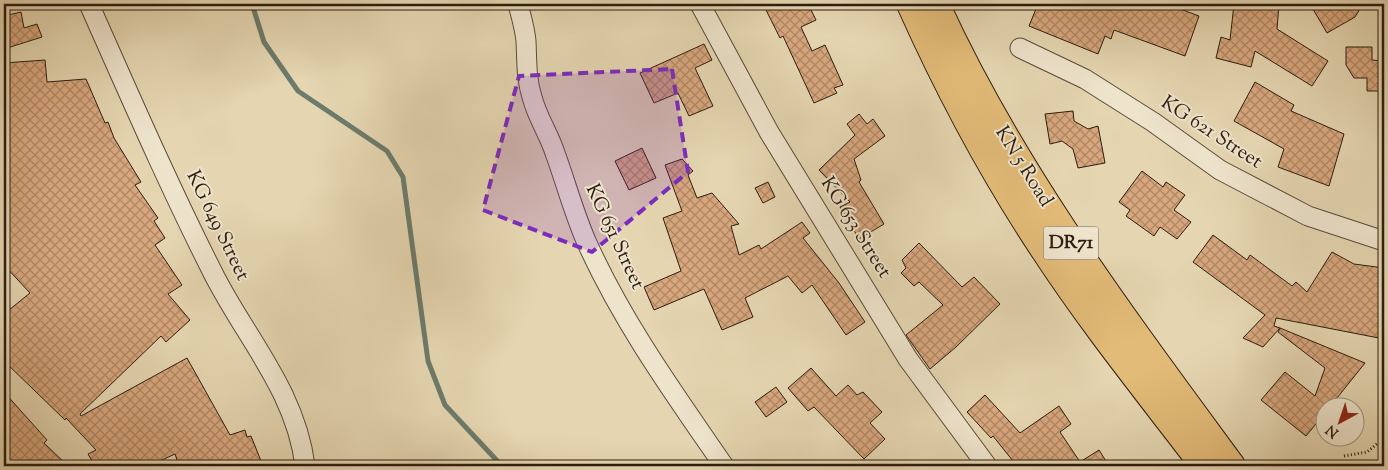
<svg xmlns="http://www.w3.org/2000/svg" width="1388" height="470" viewBox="0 0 1388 470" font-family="'Sorts Mill Goudy',serif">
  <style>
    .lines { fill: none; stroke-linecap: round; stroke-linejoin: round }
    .stream { stroke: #6c7b6c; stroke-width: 5 }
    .building { fill: url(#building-cross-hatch); stroke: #2c1d10 }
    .minor-casing { stroke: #5a4b38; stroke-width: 21 }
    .primary-casing { stroke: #2c1d10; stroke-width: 30 }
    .path { stroke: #2c1d10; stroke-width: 3; stroke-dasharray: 1 2.5; stroke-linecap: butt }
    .minor { stroke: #eee4cc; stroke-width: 19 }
    .primary { stroke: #e2bb78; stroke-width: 28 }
    .marked { fill: #7b2cbf; fill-opacity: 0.2; stroke: #7b2cbf; stroke-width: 4; stroke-dasharray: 10 6; stroke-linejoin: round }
    .labels { text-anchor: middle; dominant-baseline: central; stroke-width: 4; stroke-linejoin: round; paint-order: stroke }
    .shield { fill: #eee4cc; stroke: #665948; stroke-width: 1 }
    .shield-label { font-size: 19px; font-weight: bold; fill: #2c1d10 }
    .street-label { font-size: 20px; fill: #2c1d10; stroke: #eee4cc }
  </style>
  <defs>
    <pattern id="building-cross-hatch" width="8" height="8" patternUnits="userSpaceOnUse" patternTransform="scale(1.25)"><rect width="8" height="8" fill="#d8a77d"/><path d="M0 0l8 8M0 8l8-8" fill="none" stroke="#af8765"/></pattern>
  </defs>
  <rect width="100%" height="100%" fill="#e5d6b1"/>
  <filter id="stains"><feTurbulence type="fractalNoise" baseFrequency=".004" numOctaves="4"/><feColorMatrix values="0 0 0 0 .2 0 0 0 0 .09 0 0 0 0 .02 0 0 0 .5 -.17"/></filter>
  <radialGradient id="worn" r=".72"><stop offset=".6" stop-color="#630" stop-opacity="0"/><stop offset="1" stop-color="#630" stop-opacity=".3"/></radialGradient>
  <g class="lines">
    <path class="stream" d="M252 4 264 42 298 91 387 151 403 177 428 361 445 405 502 466"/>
  </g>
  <path class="building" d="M763 4H808L816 20 801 27 812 51 825 45 843 85 834 88 837 93 814 103 783 36 780 38Z
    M1038 4H1167L1199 16 1185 56 1114 30 1111 39 1105 36 1098 54 1029 26Z
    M1234 4H1279L1277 29 1328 61 1312 86 1255 51 1251 67 1216 58 1221 37 1230 40Z
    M1310 4H1363L1355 17 1327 33Z
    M21 12 24 28 37 24 42 37 4 49V16Z
    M704 44 712 60 695 68 713 106 689 116 678 93 654 103 640 73Z
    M1346 47H1372V60L1384 61V91H1367V78H1354L1346 65Z
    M45 60 47 82 86 79 105 123 108 122 114 138 141 182 135 185 158 218 154 221 165 238 155 245 182 285 168 294 190 320 166 342 161 336 80 414 81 416 187 358 230 435 245 430 247 437 251 436 263 466H179L175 454 149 466H95L88 454 96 450 66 418 65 420 4 361V314L30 293 4 265V114L9 113 4 63Z
    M1255 82 1294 105 1291 111 1344 134 1329 186 1278 167 1284 149 1234 121Z
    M1073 111 1074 121 1088 129 1098 126 1105 163 1078 168 1073 149 1062 141 1050 144 1045 114Z
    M859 114 867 124 873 119 885 136 854 159 861 180 859 182 884 224 859 239 840 207 850 202 819 170 855 135 847 124Z
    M642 148 656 178 629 190 615 161Z
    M682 159 693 171 688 175 697 198 712 193 739 224 731 226 739 255 759 245 761 249 802 222 810 233 803 238 839 283 865 322 846 335 812 285 802 293 788 276 745 298 753 317 722 330 704 289 654 310 644 287 681 271 663 218 682 211 665 165Z
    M1142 171 1163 187 1166 182 1185 195 1174 210 1191 222 1177 239 1160 227 1154 236 1126 216 1130 210 1119 202Z
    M768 182 775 197 763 203 755 188Z
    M1213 235 1247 260 1250 255 1292 286 1296 282 1307 292 1332 252 1354 264 1384 268V339L1276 318 1274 326 1280 328 1263 347 1243 338 1265 315 1193 262Z
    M919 243 962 287 974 277 1000 304 956 347 930 369 906 335 943 305 919 282 914 286 901 273 906 268 902 260Z
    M1280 328 1365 363 1329 408H1326V412L1306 436 1261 400 1285 372 1315 396 1325 368 1278 332Z
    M811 368 836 396 848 385 857 395 863 392 882 412 870 423 885 439 864 459 814 407 808 411 788 388Z
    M776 387 787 402 766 417 755 402Z
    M4 392 47 440 44 443 68 466H4Z
    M985 395 1020 433 1059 406 1071 424 1060 432 1080 462 1099 450 1109 466H1017L993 436 991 438 967 412Z"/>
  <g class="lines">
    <defs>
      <path id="minor" d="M89 4C129 94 168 184 213 273 245 337 296 391 305 466
        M518 4C521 16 525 29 526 41 527 61 526 78 532 97 537 117 549 134 555 153 566 183 574 214 587 243 623 323 675 395 724 466
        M700 4 769 132 908 359 987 466
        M1020 48 1085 79 1153 122 1220 170 1308 216 1384 241"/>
      <path id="primary" d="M911 4C949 89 993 172 1045 250 1094 325 1151 395 1205 466
        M935 4C1011 171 1123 319 1231 466"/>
    </defs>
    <use href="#minor" class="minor-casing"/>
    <use href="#primary" class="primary-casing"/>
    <path class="path" d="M1344 456 1367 452 1384 438"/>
    <use href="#minor" class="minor"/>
    <use href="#primary" class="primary"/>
  </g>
  <path class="marked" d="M672 69 688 172 592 252 483 210 519 76Z"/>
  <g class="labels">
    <rect class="shield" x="1043.5" y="226.5" width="55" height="33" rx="4"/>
    <g class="shield-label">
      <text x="1071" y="243">DR71</text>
    </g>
    <g class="street-label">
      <text transform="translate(1211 133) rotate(33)">KG 621 Street</text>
      <text transform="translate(1023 167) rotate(58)">KN 5 Road</text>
      <text transform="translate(217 226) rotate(64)">KG 649 Street</text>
      <text transform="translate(855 228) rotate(58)">KG 653 Street</text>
      <text transform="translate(614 237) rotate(65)">KG 651 Street</text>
    </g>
  </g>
  <rect width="1388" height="470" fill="none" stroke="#e5d6b1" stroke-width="20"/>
  <rect x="5" y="5" width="1378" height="460" fill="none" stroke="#2c1d10" stroke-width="2.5"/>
  <rect x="10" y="10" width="1368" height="450" fill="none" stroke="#2c1d10"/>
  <g transform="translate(1340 422) rotate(220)"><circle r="24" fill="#eee4cc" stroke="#a09481"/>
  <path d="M0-4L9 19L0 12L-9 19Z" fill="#8f2418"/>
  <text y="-8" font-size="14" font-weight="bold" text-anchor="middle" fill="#2c1d10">N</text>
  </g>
  <rect width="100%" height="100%" filter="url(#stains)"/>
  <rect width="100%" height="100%" fill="url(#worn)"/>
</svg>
